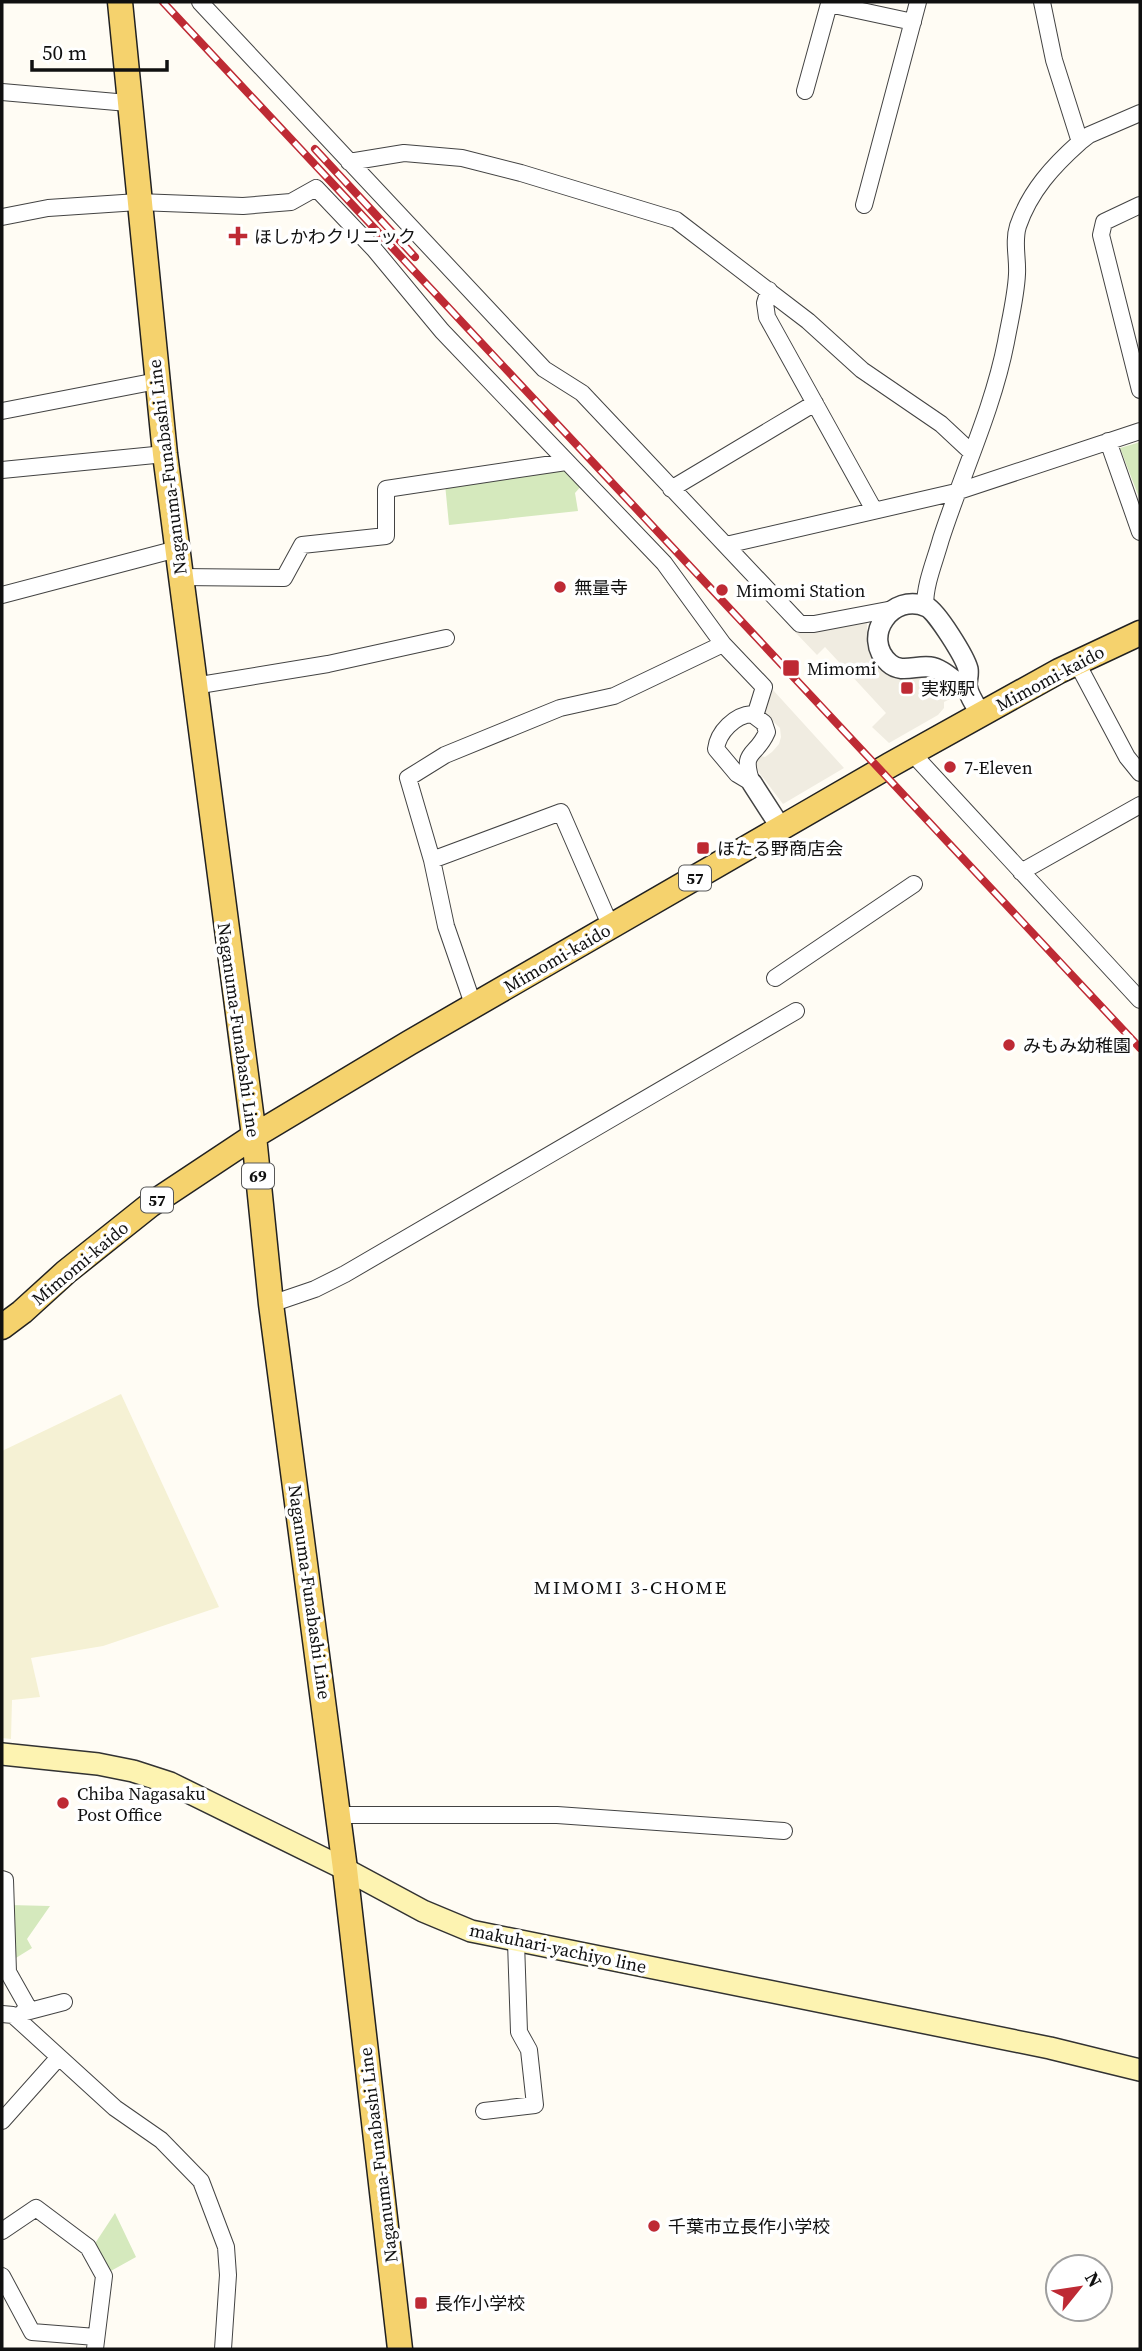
<svg xmlns="http://www.w3.org/2000/svg" width="1142" height="2351" viewBox="0 0 1142 2351" font-family="'Source Serif 4','Noto Sans JP',serif">
  <style>
    .farmland { fill: #f5f1d4 }
    .green { fill: #d5e9bd }
    .plaza { fill: #f0ece1 }
    .lines { fill: none; stroke-linecap: round; stroke-linejoin: round }
    .minor-casing { stroke: #434343; stroke-width: 18 }
    .tertiary-casing { stroke: #434343; stroke-width: 22 }
    .secondary-casing { stroke: #323232; stroke-width: 24 }
    .primary-casing { stroke: #212121; stroke-width: 27 }
    .minor { stroke: #fff; stroke-width: 16 }
    .tertiary { stroke: #fff; stroke-width: 19 }
    .secondary { stroke: #fdf3b1; stroke-width: 21 }
    .primary { stroke: #f5d26d; stroke-width: 24 }
    .rail-casing { stroke: #be2a34; stroke-width: 8 }
    .rail { stroke: #fff; stroke-width: 5; stroke-dasharray: 16; stroke-linecap: butt }
    .poi-dot { fill: #be2a34; stroke: #fff; stroke-width: 2.5 }
    .labels { text-anchor: middle; dominant-baseline: central; stroke-width: 7; stroke-linejoin: round; paint-order: stroke }
    .shield { fill: #fff; stroke: #585858; stroke-width: 2 }
    .shield-label { font-size: 16px; font-weight: bold; fill: #101010 }
    .poi-label { font-size: 18px; fill: #101010; stroke: #fff; text-anchor: start }
    .street-label { font-size: 18px; fill: #101010; stroke: #fff }
    .neighbourhood-label { font-size: 19px; letter-spacing: 2px; fill: #101010; stroke: #fff }
  </style>
  <rect width="100%" height="100%" fill="#fffcf4"/>
  <path class="farmland" d="M121 1394 219 1607 103 1646 31 1658 40 1697 12 1700 11 1739 2 1738V1451Z"/>
  <path class="green" d="M1140 442V500L1120 448Z
    M565 467 582 485 575 493 578 511 449 525 445 484Z
    M9 1905 50 1906 27 1939 32 1948 11 1961Z
    M115 2213 136 2257 109 2272 94 2245Z"/>
  <path class="plaza" d="M867 621V646L872 659 880 669 899 677 935 678 942 682 950 699 944 702V708L938 715 889 743 872 727 886 713 825 647 817 655 795 632H815Z
    M773 690 844 768 783 804 755 767 757 755 765 757 772 752 779 744 781 737 780 728 763 712Z"/>
  <g class="lines">
    <defs>
      <path id="minor" d="M200 2 544 369 582 393 800 624H814L893 609
        M805 91 829 4 913 22
        M2 92 128 103
        M1080 142 1089 135 1140 113
        M349 162 404 153 462 158 521 173 676 220 808 321 862 370 941 424 971 452
        M864 205 918 2
        M1140 205 1104 222 1101 235 1140 390
        M2 217 48 208 138 202 243 206 291 202 316 188 374 249 442 331 664 563 723 644 764 687 755 716
        M769 290 765 303 767 317 874 510
        M2 411 157 381
        M1108 441 1140 532
        M2 470 165 454
        M671 489 815 403
        M726 545 956 492 1140 431
        M180 577 284 578 302 545 386 536V489L566 462
        M2 595 177 549
        M925 606C925 583 935 561 941 539 962 474 993 409 1006 342 1010 320 1016 296 1017 274 1018 258 1013 242 1018 226 1030 191 1053 166 1080 142L1054 60 1042 2
        M1077 663 1127 757 1140 773
        M194 686 328 664 446 638
        M752 714 764 723 767 732C756 758 740 749 752 783L737 774 716 749C718 732 735 715 752 714Z
        M912 753 1140 1000
        M432 860 408 778 445 755 560 708 614 696 723 644
        M1021 872 1140 805
        M775 978 914 884
        M474 1007 446 926 432 860 561 812 611 927
        M271 1304 315 1289 345 1274 796 1011
        M338 1815H557L784 1831
        M2 1879 5 1880 8 1972 30 2011
        M22 2013 64 2002
        M2 2014 13 2015 115 2108 161 2140 201 2181 226 2247 228 2275 223 2349
        M484 2111 535 2105 529 2050 519 2032 516 1942
        M2 2121 59 2057
        M2 2231 36 2208 88 2247 104 2276 95 2349
        M2 2276 32 2332 96 2337"/>
      <path id="tertiary" d="M967 689C955 683 944 669 930 667 916 665 901 674 889 663 860 637 892 591 927 607 937 612 965 657 968 669 969 675 967 680 967 685 968 695 976 706 981 714
        M752 783 781 828"/>
      <path id="secondary" d="M2 1754 98 1764 133 1771 170 1783 345 1869 423 1911 471 1931 1050 2048 1140 2070"/>
      <path id="primary" d="M120 2 165 454 254 1136 271 1304 345 1869 400 2349
        M2 1327 22 1312 66 1272 150 1205 254 1136 409 1043 890 765 1059 671 1140 633"/>
    </defs>
    <use href="#minor" class="minor-casing"/>
    <use href="#tertiary" class="tertiary-casing"/>
    <use href="#secondary" class="secondary-casing"/>
    <use href="#primary" class="primary-casing"/>
    <use href="#minor" class="minor"/>
    <use href="#tertiary" class="tertiary"/>
    <use href="#secondary" class="secondary"/>
    <use href="#primary" class="primary"/>
    <defs>
      <path id="rail" d="M163 2 1140 1048
        M315 149 415 257"/>
    </defs>
    <use href="#rail" class="rail-casing"/>
    <use href="#rail" class="rail"/>
  </g>
  <g class="poi-dot">
    <path d="M234.5 225.5h7v7h7v7h-7v7h-7v-7h-7v-7h7z"/>
    <circle cx="560" cy="587" r="7"/>
    <circle cx="722" cy="590" r="7"/>
    <rect x="782" y="659" width="18" height="18" rx="3.5"/>
    <rect x="900" y="681" width="14" height="14" rx="3.5"/>
    <circle cx="950" cy="767" r="7"/>
    <rect x="696" y="841" width="14" height="14" rx="3.5"/>
    <circle cx="1009" cy="1045" r="7"/>
    <circle cx="63" cy="1803" r="7"/>
    <circle cx="654" cy="2226" r="7"/>
    <rect x="414" y="2296" width="14" height="14" rx="3.5"/>
  </g>
  <g class="labels">
    <g class="shield">
      <rect x="679" y="865.5" width="32" height="25" rx="5"/>
      <rect x="242" y="1163.5" width="32" height="25" rx="5"/>
      <rect x="141" y="1187.5" width="32" height="25" rx="5"/>
    </g>
    <g class="shield-label">
      <text x="695" y="878">57</text>
      <text x="258" y="1176">69</text>
      <text x="157" y="1200">57</text>
    </g>
    <g class="poi-label">
      <text x="254" y="236">ほしかわクリニック</text>
      <text x="574" y="587">無量寺</text>
      <text x="736" y="590">Mimomi Station</text>
      <text x="807" y="668">Mimomi</text>
      <text x="921" y="688">実籾駅</text>
      <text x="964" y="767">7-Eleven</text>
      <text x="717" y="848">ほたる野商店会</text>
      <text x="1023" y="1045">みもみ幼稚園</text>
      <text x="77" y="1793">Chiba Nagasaku<tspan x="77" dy="21">Post Office</tspan></text>
      <text x="668" y="2226">千葉市立長作小学校</text>
      <text x="435" y="2303">長作小学校</text>
    </g>
    <g class="street-label">
      <text transform="translate(167 467) rotate(-97)">Naganuma-Funabashi Line</text>
      <text transform="translate(1050 678) rotate(-28)">Mimomi-kaido</text>
      <text transform="translate(557 958) rotate(-30)">Mimomi-kaido</text>
      <text transform="translate(239 1030) rotate(82)">Naganuma-Funabashi Line</text>
      <text transform="translate(80 1263) rotate(-40)">Mimomi-kaido</text>
      <text transform="translate(310 1592) rotate(82)">Naganuma-Funabashi Line</text>
      <text transform="translate(558 1948) rotate(12)">makuhari-yachiyo line</text>
      <text transform="translate(378 2155) rotate(-97)">Naganuma-Funabashi Line</text>
    </g>
    <g class="neighbourhood-label">
      <text x="631" y="1587">MIMOMI 3-CHOME</text>
    </g>
  </g>
  <rect width="1142" height="2351" fill="none" stroke="#101010" stroke-width="7"/>
  <g transform="translate(1079 2288) rotate(60)"><circle r="33" fill="#ffffff" stroke="#9f9f9f" stroke-width="2"/>
  <path d="M0-5L12 26L0 18L-12 26Z" fill="#be2a34"/>
  <text y="-10" font-size="19" font-weight="bold" text-anchor="middle" fill="#101010">N</text>
  </g>
  <path d="M32 60v10h135v-10" fill="none" stroke="#101010" stroke-width="3.5"/>
  <text x="42" y="60" font-size="21" fill="#101010" stroke="#ffffff" stroke-width="5" paint-order="stroke">50 m</text>
</svg>
